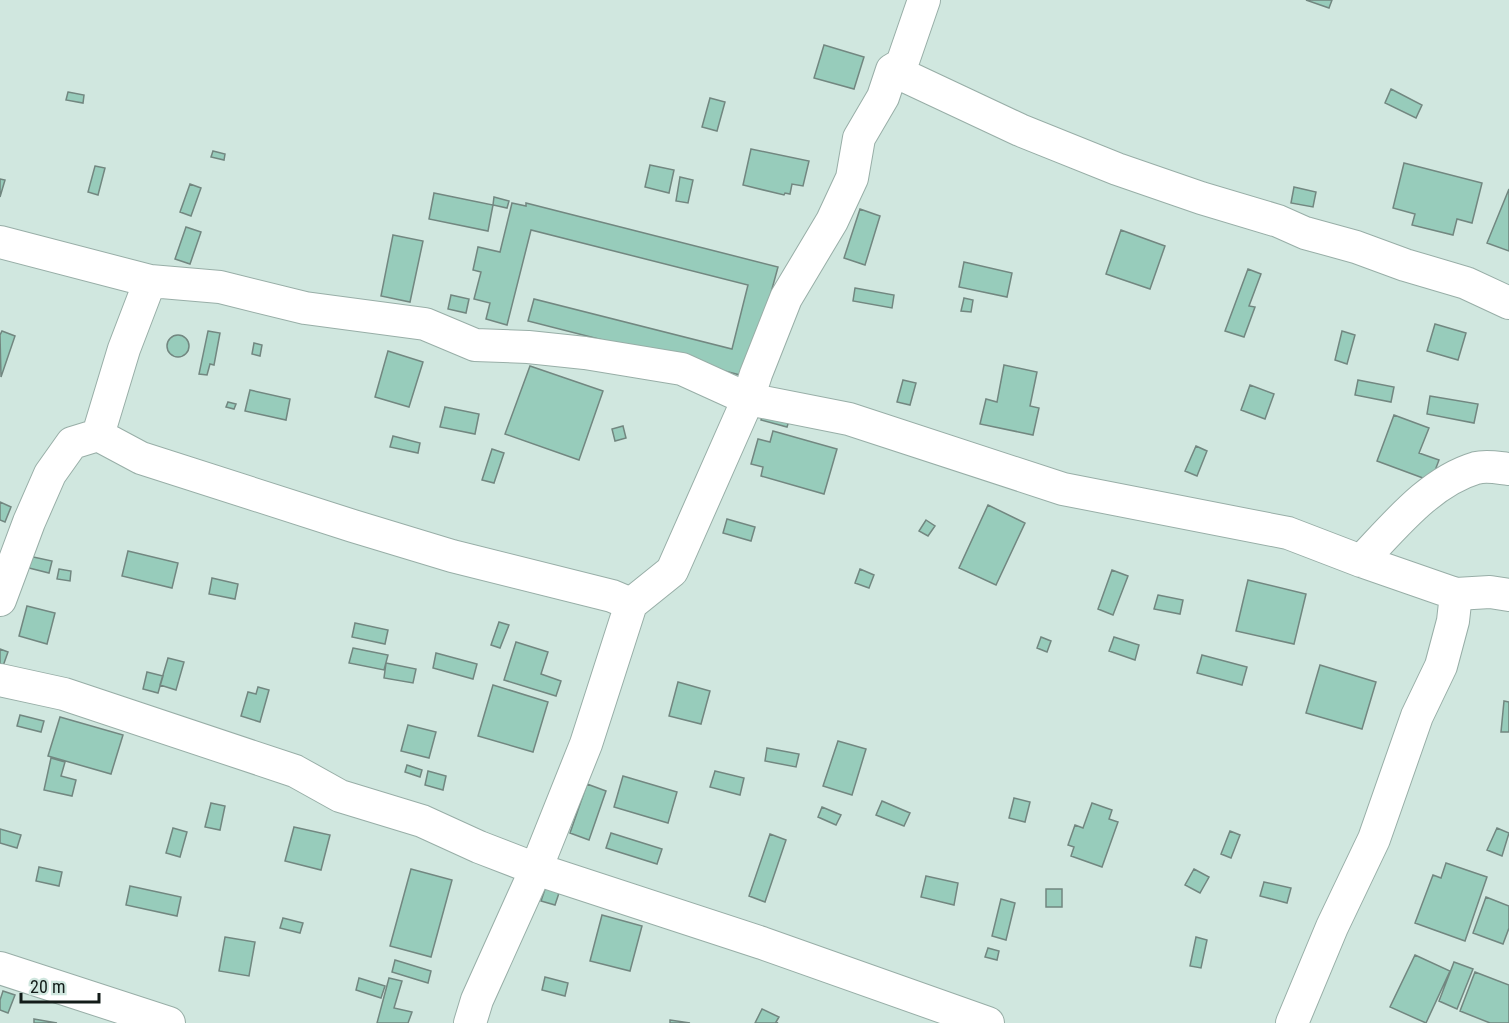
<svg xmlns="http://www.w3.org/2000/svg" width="1509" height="1023" viewBox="0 0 1509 1023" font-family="'Roboto Condensed',sans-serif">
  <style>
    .building { fill: #97ccbb; stroke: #728780; stroke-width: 1.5 }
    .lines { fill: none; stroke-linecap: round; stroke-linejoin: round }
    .minor-casing { stroke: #98aea7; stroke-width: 34 }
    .minor { stroke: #fff; stroke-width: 32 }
  </style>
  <rect width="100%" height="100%" fill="#d0e7df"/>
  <path class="building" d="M1306 0H1332L1329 8Z
    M824 45 864 57 854 89 814 78Z
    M1391 89 1422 105 1416 118 1385 103Z
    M68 92 84 95 83 103 66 100Z
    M710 98 725 102 717 131 702 127Z
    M751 149 809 161 803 186 792 184 790 194 785 193 784 195 743 185Z
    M213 151 225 154 224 160 211 157Z
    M1404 163 1482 183 1472 223 1457 219 1453 235 1412 225 1415 214 1393 208Z
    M650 165 674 170 669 193 645 187Z
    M95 166 105 168 98 195 88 192Z
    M680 177 693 180 688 203 676 201Z
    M0 179 5 180 0 197Z
    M190 184 201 188 191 216 180 212Z
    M1294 187 1316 192 1313 207 1291 203Z
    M1509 189V251L1487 243Z
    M434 193 493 205 488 231 429 219Z
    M494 197 509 201 507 208 493 205Z
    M512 203 526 206V203L778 267 748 377 528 321 534 299 732 349 748 285 531 230 507 325 486 319 490 303 474 299 481 272 473 270 478 247 500 252Z
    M860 209 880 216 865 265 844 258Z
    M186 227 201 232 190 264 175 259Z
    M1121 230 1165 246 1150 289 1106 274Z
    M393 235 423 241 410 302 381 296Z
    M964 262 1012 273 1007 297 959 287Z
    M1248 269 1261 274 1249 306 1255 307 1244 337 1225 331Z
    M855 288 894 295 892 308 853 301Z
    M451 295 469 299 466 313 448 309Z
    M964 298 973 300 971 312 961 311Z
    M1435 324 1466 333 1458 360 1427 351Z
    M2 331 15 336 1 377 0 335Z
    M208 331 220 333 214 365 210 364 207 375 199 374Z
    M1342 331 1355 335 1347 364 1335 360Z
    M167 346a11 11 0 1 1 22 0a11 11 0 1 1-22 0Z
    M254 343 262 345 260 356 252 354Z
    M388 351 423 362 409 407 375 397Z
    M1004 365 1037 372 1030 406 1039 408 1033 435 980 424 986 399 997 402Z
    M530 366 603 391 579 460 505 434Z
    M903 380 916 383 910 405 897 402Z
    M1358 380 1394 387 1391 402 1355 395Z
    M1250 385 1274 394 1265 419 1241 410Z
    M250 390 290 399 286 420 245 411Z
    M1430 396 1478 404 1474 423 1427 414Z
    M228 402 236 404 234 409 226 407Z
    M766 403 792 411 787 427 761 420Z
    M445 407 479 414 475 434 440 427Z
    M1394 415 1429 428 1419 453 1439 460 1431 481 1377 461Z
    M623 426 626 438 615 441 612 429Z
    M773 431 837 449 824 494 761 476 763 467 751 464 758 439 770 442Z
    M393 436 420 443 418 453 390 447Z
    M1196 446 1207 451 1197 476 1185 471Z
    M492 449 504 453 494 483 482 480Z
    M0 502 11 507 5 522 0 520Z
    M988 505 1025 523 996 585 959 568Z
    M727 519 755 527 751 541 723 533Z
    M926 520 935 526 928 536 919 531Z
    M128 551 178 563 172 588 122 576Z
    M24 555 52 561 49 573 21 566Z
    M59 569 71 571 70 581 57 579Z
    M860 569 874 575 869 588 855 583Z
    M1112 570 1128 576 1113 615 1098 609Z
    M212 578 238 584 235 599 209 594Z
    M1248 580 1306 594 1294 644 1236 631Z
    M1158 595 1183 600 1180 614 1154 609Z
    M27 606 55 613 47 644 19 636Z
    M499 622 509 625 500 648 491 645Z
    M355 623 388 630 385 644 352 637Z
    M1041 637 1051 641 1047 652 1037 648Z
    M1114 637 1139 645 1135 660 1109 651Z
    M516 642 548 652 541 674 561 681 556 696 504 680Z
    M353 648 388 655 384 670 349 663Z
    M0 649 8 652 3 666 0 665Z
    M436 653 477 664 473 679 433 668Z
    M1202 655 1247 667 1242 685 1197 673Z
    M168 658 184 662 176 690 160 685Z
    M386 663 416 669 413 683 384 678Z
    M1320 665 1376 682 1362 729 1306 713Z
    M147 672 163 676 158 693 143 689Z
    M678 682 710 691 701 724 669 716Z
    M493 685 548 702 533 752 478 736Z
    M258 687 269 690 260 722 241 716 248 692 256 694Z
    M1504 701 1509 702V732H1501Z
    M20 715 44 721 41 732 17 726Z
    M60 717 123 735 111 774 48 756Z
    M408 725 436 732 429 758 401 751Z
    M838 741 866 749 852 795 823 786Z
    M767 748 799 754 796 767 765 761Z
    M51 758 65 762 61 776 76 780 72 796 44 790Z
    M407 765 422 770 420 777 405 772Z
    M428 771 446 776 443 790 425 785Z
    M715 771 744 778 740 795 710 787Z
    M623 776 677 792 668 823 614 807Z
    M587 784 606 791 589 840 570 833Z
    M1014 798 1030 802 1025 822 1009 818Z
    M882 801 910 813 904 826 876 815Z
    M211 803 225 806 220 830 205 827Z
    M1092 803 1112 810 1109 819 1118 822 1102 867 1071 856 1074 847 1068 845 1075 825 1083 828Z
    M822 807 841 815 836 825 818 817Z
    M294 827 330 835 321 870 285 861Z
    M173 828 187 832 180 857 166 853Z
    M1497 828 1509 833 1502 856 1487 850Z
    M0 829 21 835 17 848 0 843Z
    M1230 831 1240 835 1231 858 1221 854Z
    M611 833 662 849 657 864 606 848Z
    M770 834 786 840 765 902 749 896Z
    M1446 863 1487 877 1465 941 1415 923 1433 875 1441 878Z
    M39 867 62 872 59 886 36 881Z
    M411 869 452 880 431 957 390 946Z
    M1194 869 1209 877 1200 893 1185 885Z
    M926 876 958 883 954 905 921 897Z
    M1264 882 1291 888 1287 903 1260 896Z
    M130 886 181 897 177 916 126 905Z
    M546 886 560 890 555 905 541 901Z
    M1046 889H1062V907H1046Z
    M1486 897 1509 906V928L1503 944 1473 933Z
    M1001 899 1015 903 1006 940 992 936Z
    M602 915 642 926 630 971 590 961Z
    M283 918 303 923 300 933 280 928Z
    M225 937 255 942 249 976 219 971Z
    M1196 937 1207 940 1201 968 1190 966Z
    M988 948 999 951 997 960 985 957Z
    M1415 955 1450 971 1426 1023 1390 1007Z
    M395 960 431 971 428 983 392 972Z
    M1454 962 1473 969 1457 1009 1439 1001Z
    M1475 972 1509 985V1023H1490L1460 1011Z
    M545 977 568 983 565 996 542 990Z
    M359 978 385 986 381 998 356 990Z
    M389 978 402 981 394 1008 412 1012 408 1023H377Z
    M3 991 15 995 8 1013 0 1010V1000Z
    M762 1009 779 1017 776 1022 778 1023H755Z
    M34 1019 57 1023H34Z
    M670 1020 690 1023H670Z"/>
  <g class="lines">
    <defs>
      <path id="minor" d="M892 70 1020 130 1117 169 1201 198 1278 221 1305 233 1356 247 1405 265 1466 283 1509 303
        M0 242 150 281 220 287 305 308 425 324 475 345 528 347 585 353 682 369 748 399 849 419 1063 489 1288 533 1361 561 1456 594 1453 621 1441 666 1417 716 1374 839 1332 927 1292 1023
        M150 281 124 349 98 435 141 458 353 526 452 556 612 596 631 604
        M1361 561C1394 527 1429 482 1476 468 1487 465 1499 468 1509 469
        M1456 594 1490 592 1509 595
        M0 600 29 522 50 474 72 443 98 435
        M0 680 64 694 295 771 340 796 422 821 479 847 536 869 762 943 988 1023
        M0 968 169 1023
        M470 1023 477 1000 536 869 586 744 631 604 672 571 748 399 756 374 786 298 832 221 852 178 859 138 883 97 892 70 902 64 924 0"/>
    </defs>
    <use href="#minor" class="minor-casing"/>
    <use href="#minor" class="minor"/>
  </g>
  <path d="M21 993v9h78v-9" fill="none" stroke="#131c19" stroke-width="3"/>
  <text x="30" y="993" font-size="18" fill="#131c19" stroke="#d0e7df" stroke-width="4.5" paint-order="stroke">20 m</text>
</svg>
